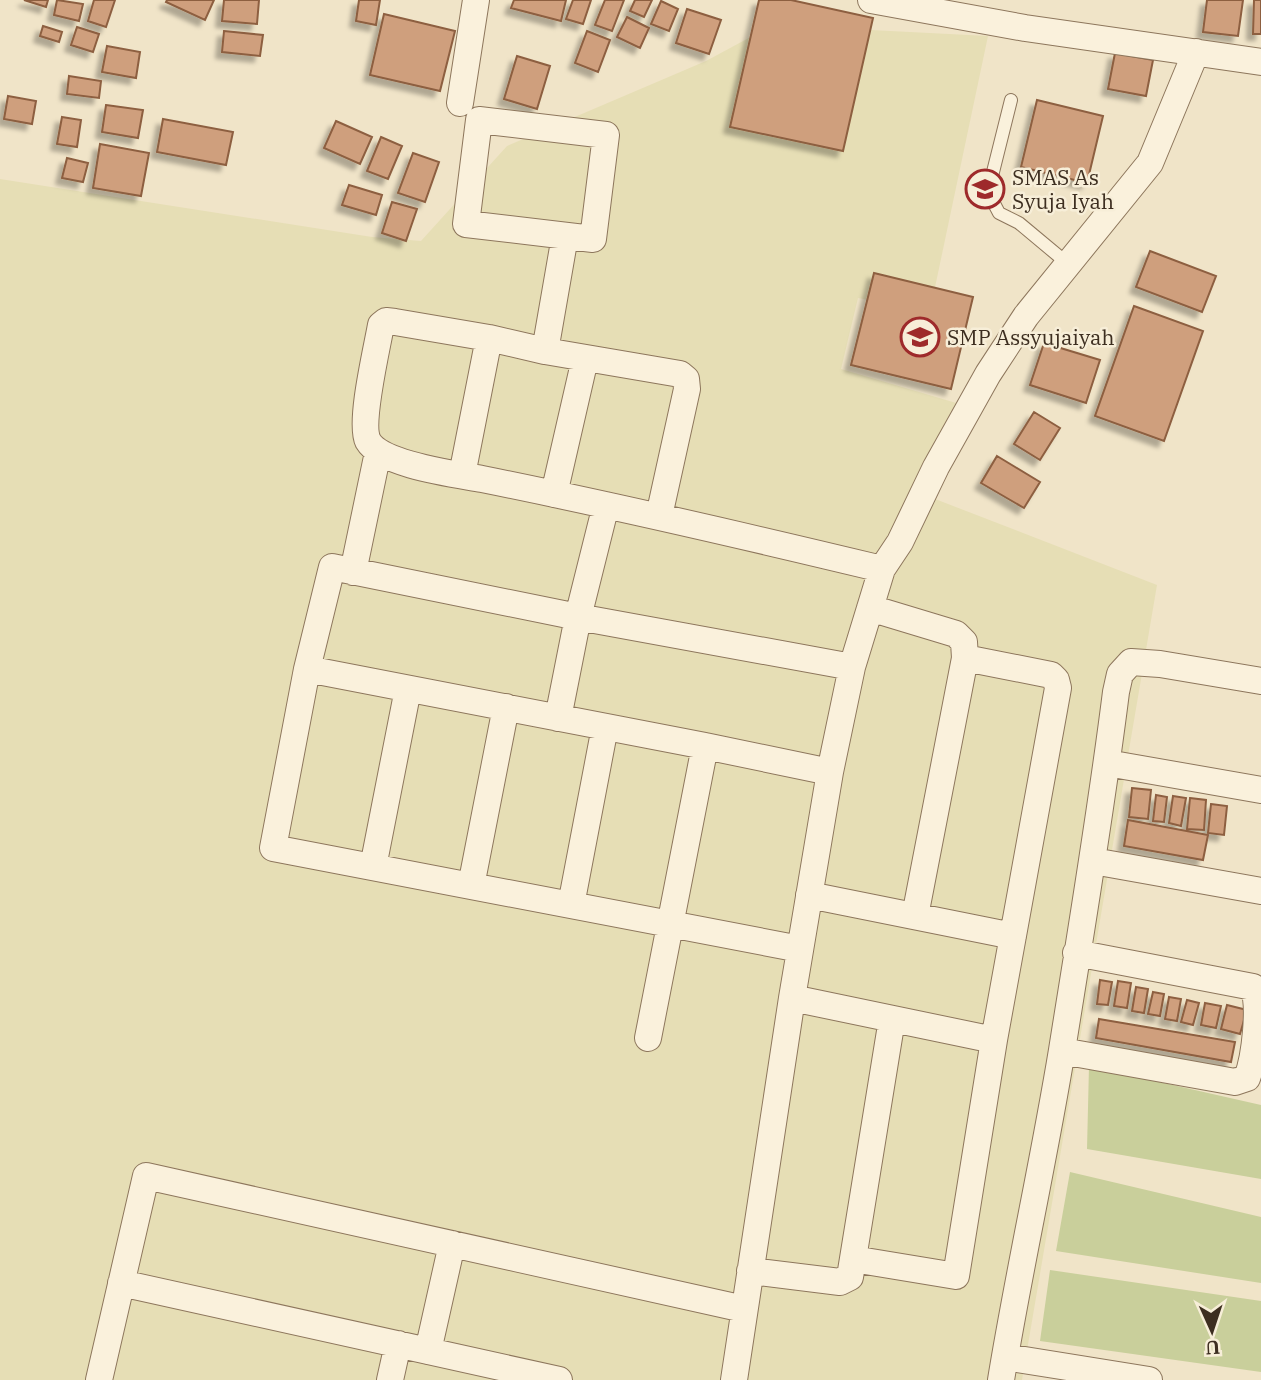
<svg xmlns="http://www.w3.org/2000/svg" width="1261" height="1380" viewBox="0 0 1261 1380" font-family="'IBM Plex Serif',serif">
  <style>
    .farmland { fill: #e6deb5 }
    .green { fill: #c9cf9b }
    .building { fill: #cf9f7d; stroke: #8d5f41; stroke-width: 2; filter: url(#shadow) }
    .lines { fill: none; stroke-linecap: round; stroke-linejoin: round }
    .lane-casing { stroke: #8d765c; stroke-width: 14 }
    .street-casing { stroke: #8d765c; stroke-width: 28 }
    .lane { stroke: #faf1dc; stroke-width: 12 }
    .street { stroke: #faf1dc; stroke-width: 26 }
    .labels { text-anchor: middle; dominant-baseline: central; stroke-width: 5; stroke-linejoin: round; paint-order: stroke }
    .poi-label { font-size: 21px; fill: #3d2e20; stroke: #f7eed8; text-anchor: start }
  </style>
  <defs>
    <filter id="shadow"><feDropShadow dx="-6" dy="6" stdDeviation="2" flood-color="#0004"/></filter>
  </defs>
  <rect width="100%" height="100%" fill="#f0e4c8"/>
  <path class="farmland" d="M773 25 988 36 930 311 858 298 841 369 963 405 930 497 1157 585 1022 1380H0V179L372 237 421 241 507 146 706 61Z"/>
  <path class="green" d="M1089 1066 1261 1105V1179L1087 1149Z
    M1070 1172 1261 1217V1283L1056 1251Z
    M1050 1270 1261 1301V1372L1040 1341Z"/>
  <path class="building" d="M24 0H48L46 7Z
    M57 0 83 4 79 21 54 15Z
    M94 0H115L106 27 88 21Z
    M167 0H214L205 20 166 2Z
    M224 0H259L257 24 222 21Z
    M359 0H380L376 25 356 21Z
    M514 0H566L561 21 511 8Z
    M573 0H591L583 24 566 19Z
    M605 0H624L612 31 595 25Z
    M635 0H652L644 17 630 11Z
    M759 0H791L873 18 843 151 730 127Z
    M1207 0H1243L1238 36 1203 32Z
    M1254 0H1261V34H1253Z
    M661 1 678 9 669 31 651 24Z
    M687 9 721 20 709 54 676 43Z
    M384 14 455 31 440 91 370 75Z
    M627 17 649 28 640 48 617 37Z
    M43 26 62 32 59 42 40 36Z
    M77 27 99 34 93 52 71 45Z
    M224 31 263 35 260 56 222 52Z
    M587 31 610 40 598 72 575 63Z
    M107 46 140 52 136 78 102 72Z
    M1115 53 1153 60 1146 96 1108 89Z
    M517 56 550 66 537 109 504 99Z
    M69 76 101 81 99 98 67 94Z
    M8 96 36 101 32 124 4 119Z
    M1037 100 1103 116 1087 183 1021 167Z
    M106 105 143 110 138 138 102 132Z
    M62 117 81 120 77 147 57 144Z
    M163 119 233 132 226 165 157 152Z
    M336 121 372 137 360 164 324 148Z
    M381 137 402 146 388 179 367 171Z
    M100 144 149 153 141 196 93 188Z
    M413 153 439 162 425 202 398 193Z
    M67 158 88 163 83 182 62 178Z
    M349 185 382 195 376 215 342 205Z
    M392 202 417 209 406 241 382 233Z
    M1150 251 1216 276 1202 312 1136 287Z
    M874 273 973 297 951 389 851 365Z
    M1134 306 1203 331 1164 441 1095 416Z
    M1044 343 1100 360 1086 403 1030 385Z
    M1034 412 1060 428 1040 460 1014 444Z
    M997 456 1040 482 1024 508 981 483Z
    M1132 788 1151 790 1148 819 1129 817Z
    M1156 795 1167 797 1164 822 1153 821Z
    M1173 796 1186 798 1181 826 1169 823Z
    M1190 798 1206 800 1204 830 1187 829Z
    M1211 804 1227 806 1224 835 1208 833Z
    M1128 820 1208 835 1203 860 1124 846Z
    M1100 980 1112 982 1108 1005 1097 1004Z
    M1118 981 1131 983 1127 1008 1114 1006Z
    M1136 987 1148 989 1144 1013 1132 1011Z
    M1153 992 1164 994 1160 1016 1148 1014Z
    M1169 997 1181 999 1177 1021 1165 1019Z
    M1187 1000 1199 1003 1193 1025 1181 1022Z
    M1205 1003 1221 1006 1216 1028 1201 1025Z
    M1227 1005 1247 1010 1240 1034 1221 1029Z
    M1099 1019 1235 1042 1231 1062 1096 1038Z"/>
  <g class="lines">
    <defs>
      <path id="lane" d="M1011 100 988 192 999 213 1019 223 1067 263"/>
      <path id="street" d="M871 0 1025 28 1261 62
        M460 103 476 0
        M479 120 606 135 593 239 466 224Z
        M489 338 395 322 386 321 381 325C377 348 359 423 368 441 382 465 455 474 482 479 616 506 749 537 882 569
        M545 351 680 374 686 379 687 389 659 516
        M462 475 489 338 545 351 565 236
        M554 494 585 359
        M606 505 578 617 852 667
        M353 572 378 452
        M870 608 956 634 964 642 965 658 915 916
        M307 669 705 746 830 772
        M558 718 578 617 332 567 307 669 273 848 800 949
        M1107 763 1261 790
        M1093 861 1261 891
        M373 867 408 689
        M471 886 506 707
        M809 895 1013 936
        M571 905 605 727
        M792 998 994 1040 1058 688 1056 680 1051 675 965 658
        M648 1038 705 746
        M1062 1051 1235 1082 1247 1078C1255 1057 1261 1005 1253 987L1076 953
        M853 1259 956 1276 994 1040
        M750 1271 840 1282 850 1277 892 1019
        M121 1283 559 1380
        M428 1351 452 1244
        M1005 1357 1149 1380
        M99 1380 146 1176 744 1309
        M390 1380 398 1344
        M734 1380 792 998 830 772 852 667 882 569 900 542 936 467 988 374 1026 316 1150 163 1196 52
        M1001 1380C1019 1270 1044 1160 1062 1050 1081 931 1101 812 1116 692L1120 674 1131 662 1160 664 1261 681"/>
    </defs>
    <use href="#lane" class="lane-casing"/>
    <use href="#street" class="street-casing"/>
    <use href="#lane" class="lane"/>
    <use href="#street" class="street"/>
  </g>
  <defs>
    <symbol id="school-ring" viewBox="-11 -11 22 22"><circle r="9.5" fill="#f7eed8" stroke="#9e2a2b" stroke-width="1.5"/><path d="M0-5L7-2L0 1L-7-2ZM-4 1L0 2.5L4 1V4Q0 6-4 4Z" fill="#9e2a2b"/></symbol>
  </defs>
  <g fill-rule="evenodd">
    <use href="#school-ring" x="963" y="167" width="44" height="44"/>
    <use href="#school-ring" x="898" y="315" width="44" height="44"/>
  </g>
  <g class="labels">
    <g class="poi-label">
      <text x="1012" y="177">SMAS As<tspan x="1012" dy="24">Syuja Iyah</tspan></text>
      <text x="947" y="337">SMP Assyujaiyah</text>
    </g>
  </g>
  <g transform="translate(1212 1331) rotate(177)" stroke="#f7eed8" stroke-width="5" paint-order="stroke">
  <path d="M0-5L12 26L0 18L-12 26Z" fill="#3d2e20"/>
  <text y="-10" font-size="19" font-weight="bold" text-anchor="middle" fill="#3d2e20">U</text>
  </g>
</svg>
